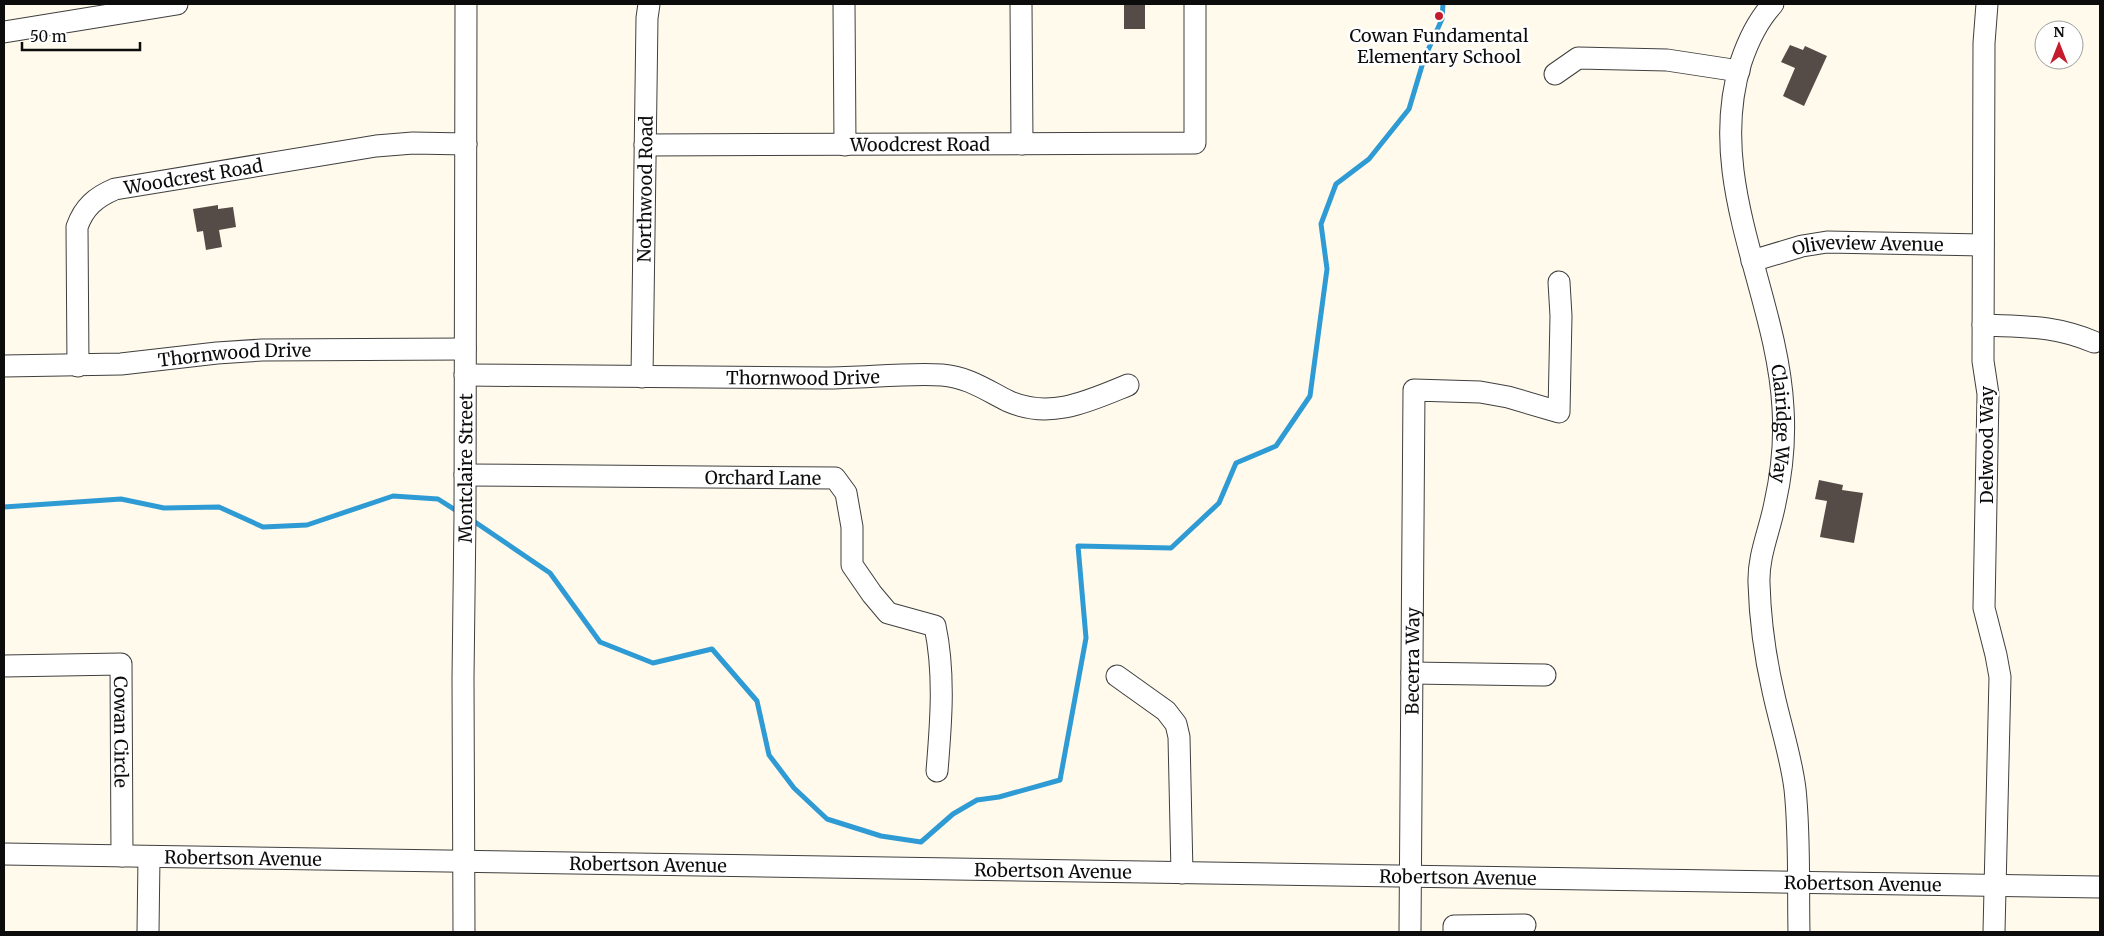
<svg xmlns="http://www.w3.org/2000/svg" width="2104" height="936" viewBox="0 0 2104 936" font-family="Merriweather,serif">
  <style>
    .lines { fill: none; stroke-linecap: round; stroke-linejoin: round }
    .stream { stroke: #2f9bd5; stroke-width: 5 }
    .building { fill: #554c48 }
    .minor-casing { stroke: #3f3f3f; stroke-width: 23 }
    .minor { stroke: #fff; stroke-width: 21 }
    .poi-dot { fill: #c41c2c; stroke: #fff; stroke-width: 2 }
    .labels { text-anchor: middle; dominant-baseline: central; stroke-width: 5; stroke-linejoin: round; paint-order: stroke }
    .poi-label { font-size: 18px; fill: #0c0c0c; stroke: #fff }
    .street-label { font-size: 18px; fill: #0c0c0c; stroke: #fff }
  </style>
  <rect width="100%" height="100%" fill="#fffaeb"/>
  <g class="lines">
    <path class="stream" d="M4 507 121 499 164 508 219 507 263 527 307 525 393 496 438 499 460 513
      M472 520 550 573 600 642 653 663 712 649 757 701 769 755 794 788 827 819 881 836 921 842 953 814 977 800 999 797 1060 780 1086 638 1078 546 1171 548 1219 503 1236 463 1276 446 1310 396 1327 269 1321 224 1336 184 1369 159 1409 109 1424 59 1442 19 1443 4"/>
  </g>
  <path class="building" d="M1124 4H1145V29H1124Z
    M1790 45 1803 50 1805 46 1827 56 1804 106 1783 96 1795 68 1781 62Z
    M218 205V209L233 207 236 227 219 230 222 247 206 250 203 231 197 232 193 209Z
    M1819 480 1843 485 1842 490 1863 493 1854 543 1820 537 1827 501 1815 499Z"/>
  <g class="lines">
    <defs>
      <g id="minor">
        <path d="M844 4 845 145"/>
        <path d="M1021 4 1022 144"/>
        <path id="s1" d="M1773 4C1758 20 1748 41 1741 62 1704 181 1777 292 1783 408 1785 440 1782 472 1775 503 1770 530 1758 555 1759 583 1760 619 1765 656 1773 691 1780 724 1791 756 1795 789 1800 836 1798 885 1799 932"/>
        <path d="M1987 4 1984 43 1983 361 1988 394 1984 608 1996 655 2000 677 1994 932"/>
        <path d="M4 32 177 4"/>
        <path d="M1555 74 1578 58 1667 60 1739 71"/>
        <path id="s2" d="M645 145 1195 143V4"/>
        <path id="s3" d="M1752 261 1802 246 1827 242 1983 245"/>
        <path d="M1983 325C2026 327 2053 325 2094 342"/>
        <path id="s4" d="M4 366 121 364 217 353 262 350 465 349"/>
        <path id="s5" d="M78 366 77 227C84 207 96 197 115 189L376 146 413 143 466 144"/>
        <path id="s6" d="M465 375C585 376 705 377 825 378 864 378 903 373 942 375 968 377 986 390 1008 401 1050 420 1089 401 1128 385"/>
        <path id="s7" d="M642 377 647 18 649 4"/>
        <path id="s8" d="M465 475 835 478 846 493 852 527V565L872 594 888 613 935 626C945 673 941 723 937 771"/>
        <path id="s9" d="M4 666 121 664 122 856"/>
        <path d="M1412 673 1545 675"/>
        <path d="M1117 676 1166 711 1176 724 1179 737 1182 873"/>
        <path id="s10" d="M4 854 2100 887"/>
        <path d="M148 932 149 857"/>
        <path id="s11" d="M464 932 463 678 465 516 466 4"/>
        <path id="s12" d="M1410 932 1414 390 1480 392 1508 397 1559 412 1561 316 1559 282"/>
        <path d="M1454 932V926L1525 925"/>
      </g>
    </defs>
    <use href="#minor" class="minor-casing"/>
    <use href="#minor" class="minor"/>
  </g>
  <circle class="poi-dot" cx="1439" cy="16" r="5"/>
  <g class="labels">
    <g class="poi-label">
      <text x="1439" y="35">Cowan Fundamental<tspan x="1439" dy="21">Elementary School</tspan></text>
    </g>
    <g class="street-label">
      <text stroke="none"><textPath href="#s2" startOffset="275">Woodcrest Road</textPath></text>
      <text stroke="none"><textPath href="#s5" startOffset="274">Woodcrest Road</textPath></text>
      <text stroke="none"><textPath href="#s7" startOffset="188">Northwood Road</textPath></text>
      <text stroke="none"><textPath href="#s3" startOffset="118">Oliveview Avenue</textPath></text>
      <text stroke="none"><textPath href="#s4" startOffset="231">Thornwood Drive</textPath></text>
      <text stroke="none"><textPath href="#s6" startOffset="338">Thornwood Drive</textPath></text>
      <text stroke="none"><textPath href="#s1" startOffset="435">Clairidge Way</textPath></text>
      <text transform="translate(1986 445) rotate(-90)">Delwood Way</text>
      <text stroke="none"><textPath href="#s11" startOffset="464">Montclaire Street</textPath></text>
      <text stroke="none"><textPath href="#s8" startOffset="298">Orchard Lane</textPath></text>
      <text stroke="none"><textPath href="#s12" startOffset="271">Becerra Way</textPath></text>
      <text stroke="none"><textPath href="#s9" startOffset="185">Cowan Circle</textPath></text>
      <text stroke="none"><textPath href="#s10" startOffset="239">Robertson Avenue</textPath></text>
      <text stroke="none"><textPath href="#s10" startOffset="644">Robertson Avenue</textPath></text>
      <text stroke="none"><textPath href="#s10" startOffset="1049">Robertson Avenue</textPath></text>
      <text stroke="none"><textPath href="#s10" startOffset="1454">Robertson Avenue</textPath></text>
      <text stroke="none"><textPath href="#s10" startOffset="1859">Robertson Avenue</textPath></text>
    </g>
  </g>
  <rect width="2104" height="936" fill="none" stroke="#0c0c0c" stroke-width="10"/>
  <g transform="translate(2059 45)"><circle r="24" fill="#ffffff" stroke="#9e9e9e"/>
  <path d="M0-4L9 19L0 12L-9 19Z" fill="#c41c2c"/>
  <text y="-8" font-size="14" font-weight="bold" text-anchor="middle" fill="#0c0c0c">N</text>
  </g>
  <path d="M22 42v8h118v-8" fill="none" stroke="#0c0c0c" stroke-width="2.5"/>
  <text x="30" y="42" font-size="15" fill="#0c0c0c" stroke="#ffffff" stroke-width="4" paint-order="stroke">50 m</text>
</svg>
